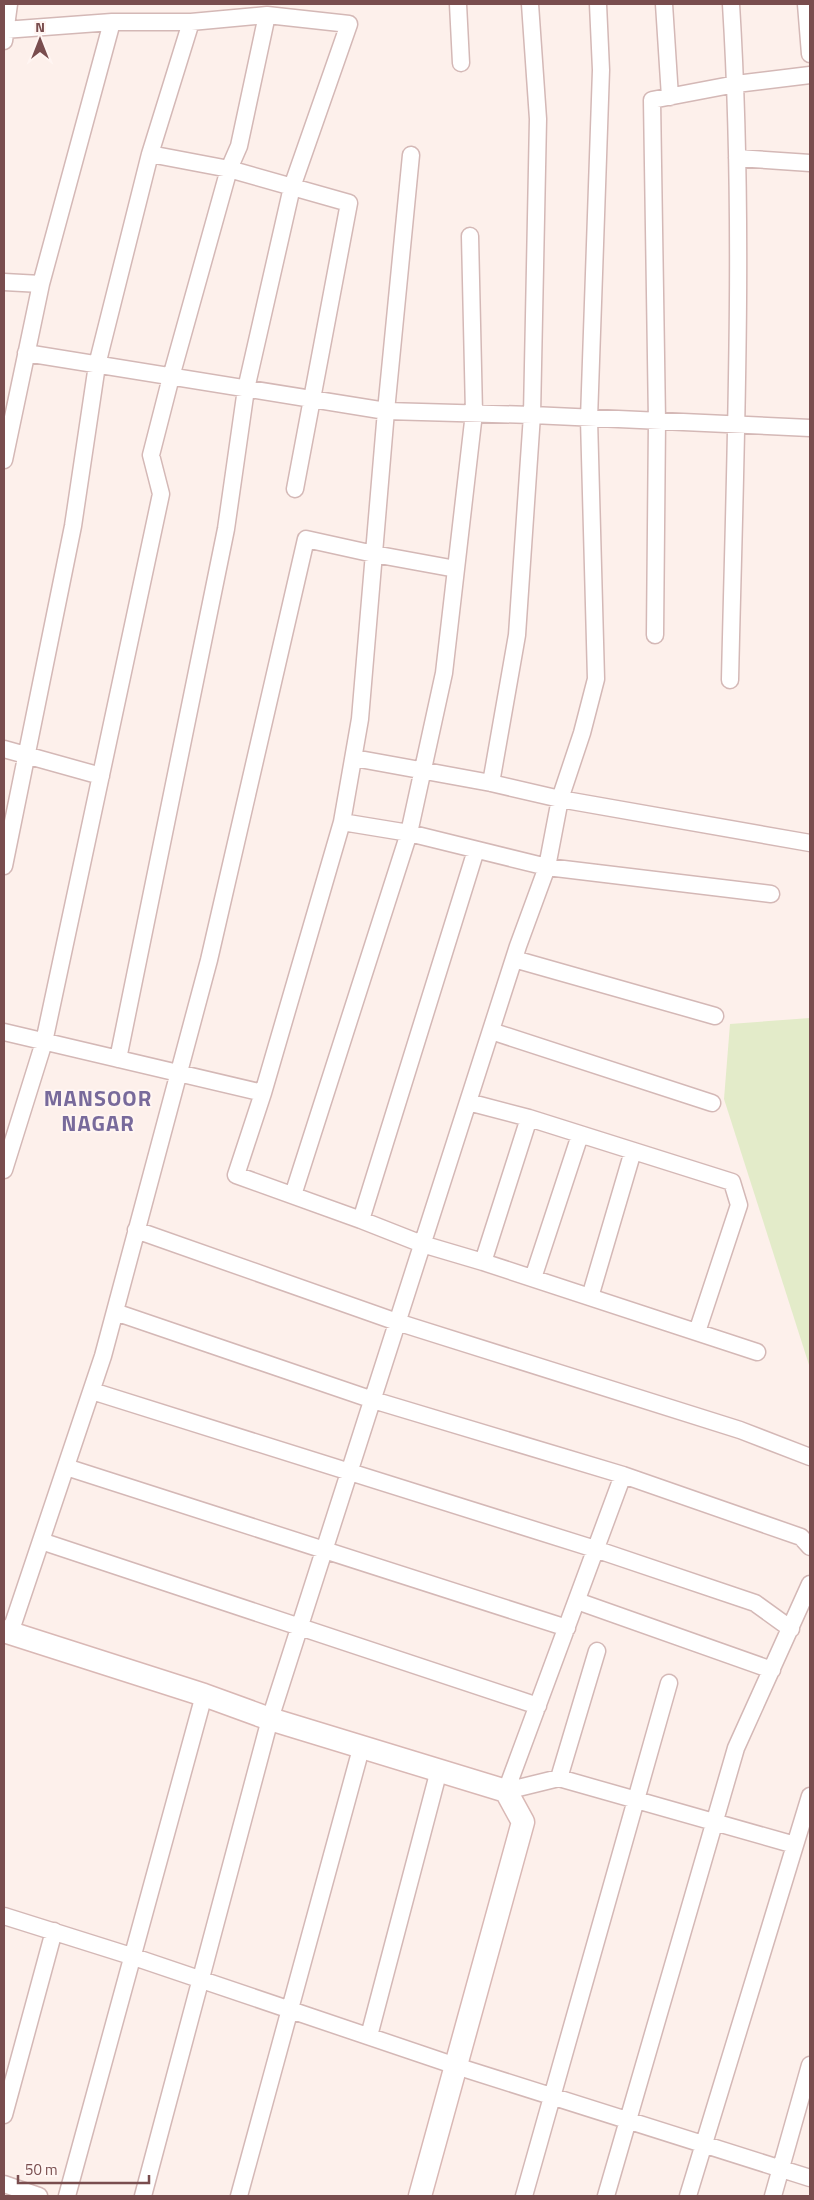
<svg xmlns="http://www.w3.org/2000/svg" width="814" height="2200" viewBox="0 0 814 2200" font-family="'Titillium Web',sans-serif">
  <style>
    .green { fill: #e3ebc9 }
    .lines { fill: none; stroke-linecap: round; stroke-linejoin: round }
    .street-casing { stroke: #d4b8b6; stroke-width: 19 }
    .secondary-casing { stroke: #d9b8b5; stroke-width: 25 }
    .street { stroke: #fff; stroke-width: 16 }
    .secondary { stroke: #fff; stroke-width: 22 }
    .labels { text-anchor: middle; dominant-baseline: central; stroke-width: 4; stroke-linejoin: round; paint-order: stroke }
    .district-label { font-size: 22px; font-weight: bold; letter-spacing: 1px; fill: #786a9b; stroke: #fff5f2 }
  </style>
  <rect width="100%" height="100%" fill="#fdf0eb"/>
  <path class="green" d="M810 1018V1368L724 1099 730 1024Z"/>
  <g class="lines">
    <defs>
      <path id="street" d="M458 4 461 63
        M664 4 670 97
        M806 4 810 54
        M4 30 112 22H191L267 15 349 24 292 187 246 389 226 529 118 1059
        M4 41 9 4
        M150 154 229 169 349 203 295 489
        M737 158 810 163
        M4 282 41 284
        M26 353 386 411 532 415 810 428
        M4 460 41 284 112 22
        M655 635 657 421 652 100 736 84 810 75
        M730 680C735 455 745 229 731 4
        M4 749 101 776
        M354 758 491 783 560 799 810 843
        M491 783 517 635 532 415 538 119 530 4
        M342 822 409 833 547 867 771 894
        M4 866 73 526 97 365 150 154 191 22
        M514 959 715 1016
        M491 1031 712 1103
        M4 1032 263 1093 342 822 360 719 386 411 411 155
        M263 1093 236 1175 361 1220 422 1244 483 1262 757 1352
        M468 1102 529 1118 732 1182 739 1205 697 1332
        M4 1170 44 1042 161 494 151 455 171 377 229 169 239 146 267 15
        M293 1195 409 833 444 673 474 413 470 236
        M361 1220 476 850
        M136 1230 397 1322 740 1430 810 1457
        M483 1262 529 1118
        M533 1278 580 1135
        M590 1297 633 1151
        M115 1312 373 1400 623 1475 506 1791
        M92 1391 595 1549 755 1603 791 1629
        M66 1467 567 1628
        M623 1475 801 1537 810 1547
        M41 1541 538 1706
        M577 1601 772 1670
        M10 1633 103 1356 209 960 306 539 374 554 456 569
        M559 1778 597 1651
        M506 1791 559 1778 795 1845
        M4 1916 131 1956 456 2066 810 2178
        M369 2036 439 1770
        M4 2115 54 1931
        M4 2184 39 2196
        M67 2196 204 1695
        M143 2196 270 1719 518 946 547 867 560 799 582 733 596 679 589 419 601 70 598 4
        M239 2196 362 1745
        M524 2196 669 1683
        M606 2196 736 1748 810 1584
        M688 2196 810 1796
        M773 2196 810 2065"/>
      <path id="secondary" d="M4 1631 204 1695 270 1719 506 1791 523 1822 420 2196"/>
    </defs>
    <use href="#street" class="street-casing"/>
    <use href="#secondary" class="secondary-casing"/>
    <use href="#street" class="street"/>
    <use href="#secondary" class="secondary"/>
  </g>
  <g class="labels">
    <g class="district-label">
      <text x="98" y="1098">MANSOOR<tspan x="98" dy="25">NAGAR</tspan></text>
    </g>
  </g>
  <rect width="814" height="2200" fill="none" stroke="#794d4e" stroke-width="10"/>
  <g transform="translate(40 40)" stroke="#fff5f2" stroke-width="4" paint-order="stroke">
  <path d="M0-4L9 19L0 12L-9 19Z" fill="#794d4e"/>
  <text y="-8" font-size="14" font-weight="bold" text-anchor="middle" fill="#794d4e">N</text>
  </g>
  <path d="M18 2175v8h131v-8" fill="none" stroke="#794d4e" stroke-width="2.5"/>
  <text x="25" y="2175" font-size="15" fill="#794d4e" stroke="#fff5f2" stroke-width="4" paint-order="stroke">50 m</text>
</svg>
